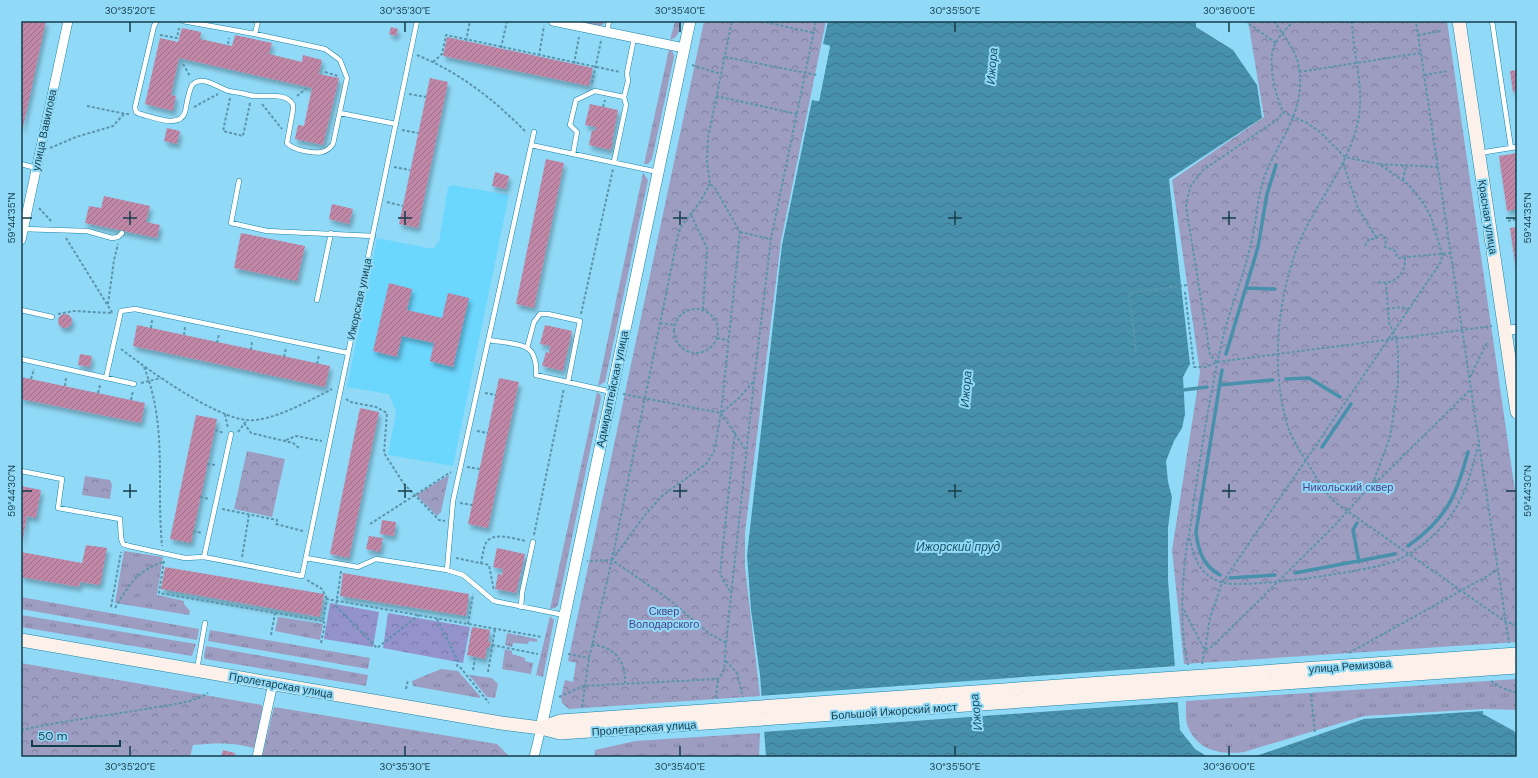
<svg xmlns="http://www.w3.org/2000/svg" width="1538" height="778" viewBox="0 0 1538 778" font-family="'DM Sans',sans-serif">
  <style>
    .built { fill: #6bd6fe }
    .grass { fill: url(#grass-tufts) }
    .forest { fill: url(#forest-crowns) }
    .park { fill: url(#park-crowns) }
    .water { fill: url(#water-waves) }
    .pier { fill: #91daf7 }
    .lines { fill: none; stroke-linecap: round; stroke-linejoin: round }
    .stream { stroke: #4891ac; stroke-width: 3.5 }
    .building { fill: url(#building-hatch); filter: url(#shadow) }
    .service-casing { stroke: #1784a6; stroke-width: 5.5 }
    .minor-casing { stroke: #1784a6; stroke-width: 10 }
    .tertiary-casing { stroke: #1784a6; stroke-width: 12 }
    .secondary-casing { stroke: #1784a6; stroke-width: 14 }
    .path { stroke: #5a95ab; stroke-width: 2; stroke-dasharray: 3 2; stroke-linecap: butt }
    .service { stroke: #fff; stroke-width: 4.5 }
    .minor { stroke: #fff; stroke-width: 9 }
    .tertiary { stroke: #fff; stroke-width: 11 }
    .secondary { stroke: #fcf0ea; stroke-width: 13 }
    .ticks { fill: none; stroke: #143d4b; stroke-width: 1.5 }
    .labels { text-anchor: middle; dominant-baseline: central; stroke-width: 4; stroke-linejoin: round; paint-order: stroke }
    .street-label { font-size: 11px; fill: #143d4b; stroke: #91daf7 }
    .park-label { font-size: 11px; fill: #4a4389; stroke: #91daf7 }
    .water-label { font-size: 12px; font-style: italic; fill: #175267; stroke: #91daf7 }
    .neatline { fill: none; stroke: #143d4b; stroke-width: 1.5 }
    .ticks-label { font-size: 10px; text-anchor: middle; fill: #143d4b }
  </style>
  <defs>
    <pattern id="grass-tufts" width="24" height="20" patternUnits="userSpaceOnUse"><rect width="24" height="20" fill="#9d9dc1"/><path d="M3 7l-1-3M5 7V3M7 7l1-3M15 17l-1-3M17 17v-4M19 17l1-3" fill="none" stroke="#7f819f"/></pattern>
    <pattern id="forest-crowns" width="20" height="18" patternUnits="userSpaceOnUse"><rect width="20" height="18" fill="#9492cb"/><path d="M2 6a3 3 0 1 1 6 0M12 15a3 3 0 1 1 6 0" fill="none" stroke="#7878a7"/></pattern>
    <pattern id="park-crowns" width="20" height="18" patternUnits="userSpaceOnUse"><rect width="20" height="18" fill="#9d9dc1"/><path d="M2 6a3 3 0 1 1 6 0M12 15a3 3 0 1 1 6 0" fill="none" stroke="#7f819f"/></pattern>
    <pattern id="water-waves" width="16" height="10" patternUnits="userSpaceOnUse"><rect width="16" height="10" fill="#4891ac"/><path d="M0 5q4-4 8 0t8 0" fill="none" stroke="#3b788e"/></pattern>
    <pattern id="building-hatch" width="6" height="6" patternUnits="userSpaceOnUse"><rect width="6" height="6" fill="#c187a7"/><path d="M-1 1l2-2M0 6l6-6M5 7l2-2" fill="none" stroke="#9c708a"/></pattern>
    <filter id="shadow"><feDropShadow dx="2.5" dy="4.5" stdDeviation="2" flood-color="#0004"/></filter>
  </defs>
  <rect width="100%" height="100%" fill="#91daf7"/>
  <path class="built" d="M452 185 509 195 453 466 388 455 396 412 389 394 347 387 377 238 433 249 439 241 448 187Z"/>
  <path class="grass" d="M570 21H606C599 32 580 23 570 21Z
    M675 21H681C679 29 680 37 670 40Z
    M669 49 673 52 674 57 652 159 648 164H644Z
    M643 173 648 180 605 382 598 386Z
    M597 392 600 394 601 398 558 605 555 608 550 609Z
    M124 551 163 557 157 595 184 601V604L190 611 189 615 115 603Z
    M21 597 199 629 197 640 21 609Z
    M21 615 196 644 192 656 21 627Z
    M550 616 554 620 543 677 536 675Z
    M278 617 323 624 320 640 275 631Z
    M210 630 370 658 368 669 208 641Z
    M507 633 537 639V642L529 641 528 644 513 643 512 647 505 645Z
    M206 646 368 675 366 686 205 659 204 657Z
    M505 649 512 651V654L525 658V661L533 663 531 674 502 669Z
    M441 669 458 671 480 696V698L413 686 412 681Z
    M469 675 492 678 498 684 495 698 487 697Z
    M1517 679V710L1484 709 1364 716 1244 752C1221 755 1198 751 1188 727 1185 720 1186 708 1186 701Z
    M760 733 759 757H594L595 750 635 741Z"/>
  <path class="forest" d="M330 603 379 612 373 647 324 639Z
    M388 613 470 627 463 663 383 648Z"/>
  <path class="park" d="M704 21H826L781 241 745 533V567L760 696 569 709 562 703 561 697 565 680 573 682 576 663 568 661Z
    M1248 21H1447L1517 505V642L1184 664 1172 550 1200 372 1172 180 1264 117Z
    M247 451 285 459 272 517 234 509Z
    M449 475 441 512 437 516 416 495Z
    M85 476 110 480 112 485 110 499 82 495Z
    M21 663 262 705V721L254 748C233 742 215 743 193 745L190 757H21Z
    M274 707 497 744 510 757H262Z"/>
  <path class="water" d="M828 21H1196V27L1233 50 1257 85 1262 118 1169 179 1190 364 1183 377 1185 414 1182 428 1174 441 1166 461 1168 482 1172 497 1168 528V580L1180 730 1195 749 1208 757H766L760 675 751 610 747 555 782 245 812 100 819 101 830 46 823 44Z
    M1483 711V714L1514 731 1517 736V757H1253L1364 719Z"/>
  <path class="pier" d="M823 44 830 46 819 101 812 100 813 98 817 99 827 47 823 46Z
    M1176 666 1178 702 762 732 760 696Z"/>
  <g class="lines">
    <path class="stream" d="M1246 288 1275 289
      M1226 354 1258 247 1267 194 1276 165
      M1286 379 1309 378 1340 397
      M1219 385 1273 380
      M1183 390 1207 387
      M1322 447 1351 404
      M1357 523 1353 530 1359 562
      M1408 546C1447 518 1456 497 1468 452
      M1295 573 1395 554
      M1220 575C1203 566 1198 550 1196 532L1222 370
      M1230 578 1275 575"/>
  </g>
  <path class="building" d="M23 21H46L22 132 21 32Z
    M391 27 398 29 396 36 389 34Z
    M182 28 201 32 200 39 232 46 235 35 272 43 269 54 302 62 303 55 322 60 319 74 339 78 323 145 295 139 298 125 304 126 312 88 179 58 171 95 176 96 173 111 145 104 160 38 178 42Z
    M447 37 593 68 589 86 443 56Z
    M1517 70V91L1513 92 1510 71Z
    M430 78 448 82 418 228 399 224Z
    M590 104 618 110 612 142 613 143 610 150 589 145 592 130 595 131 596 127 585 125Z
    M167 128 180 131 177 144 164 141Z
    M1517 153V209L1507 211 1499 156Z
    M546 159 564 163 534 308 516 304Z
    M495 172 509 176 506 189 492 186Z
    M104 196 150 206 146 222 160 225 157 238 85 223 89 206 101 208Z
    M332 204 353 209 349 224 329 219Z
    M1517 227V270H1516L1510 228Z
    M241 233 305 246 297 281 234 268Z
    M389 283 412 289 407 310 442 318 448 293 469 298 453 367 430 361 434 343 402 336 397 357 373 351Z
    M58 321a7 7 0 1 1 14 0a7 7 0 1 1-14 0Z
    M137 325 330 366 325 387 133 346Z
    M545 325 572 331 563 371 542 366 546 352 549 353 550 346 540 344Z
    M80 354 92 356 90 367 78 365Z
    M21 377 145 403 141 423 21 399Z
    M499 378 519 382 488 528 468 524Z
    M360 408 379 412 349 558 330 554Z
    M196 415 217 419 191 543 170 539Z
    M21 486 41 490 36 518 27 516 22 545Z
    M382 520 396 522 394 536 380 534Z
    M369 536 383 538 380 552 366 549Z
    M86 545 107 548 100 585 80 582 79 587 21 577V552L82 563Z
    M497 548 525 554 516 593 495 589 498 574 502 575 503 569 493 567Z
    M165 567 324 594 320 617 161 589Z
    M343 573 469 594 466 616 340 596Z
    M472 627 490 630 488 641 491 642 489 648 487 647 485 659 467 655Z
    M223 750 235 753 234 757H221Z"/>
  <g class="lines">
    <defs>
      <path id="service" d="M157 21 154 26 135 107 136 112 140 114C153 117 180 129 185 112 187 103 188 93 192 85 201 75 216 86 226 90 230 92 236 92 241 93 246 94 251 96 256 96 267 97 287 92 293 105V110L287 143C293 150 314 154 322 152 327 151 330 148 333 144L347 78 340 60 325 49 255 34 183 21
        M1492 21 1511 148
        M607 33 609 21
        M255 34 258 21
        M340 113 396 124
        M531 145 658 172
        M1479 153 1517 147
        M573 154 577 132 570 125 576 100 595 91 624 97
        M614 162 626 105 624 97 628 81 627 73 634 38
        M21 164 36 168
        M239 181 231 223 267 231 373 236
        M23 229 87 231 112 238 118 237 122 233
        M317 300 331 233
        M21 310 52 317
        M489 340C499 342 520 343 527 348 535 352 537 367 536 375L612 392
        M527 348 534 322 540 314H548L580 321 568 382
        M21 359 134 384
        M106 378 121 311 135 309 348 353
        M21 471 62 479 58 508 120 519 121 538 123 544 129 546 185 558 204 557 302 576 417 21
        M204 557 231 434
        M306 558 358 567 376 559 447 570 463 575 494 601 564 615
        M447 570 453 501 534 132
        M521 607 522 593 533 542
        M197 669 205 623"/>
      <path id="minor" d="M553 21 684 48
        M21 240 68 21
        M1505 331 1517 329
        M257 757 273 683
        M534 757 541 728"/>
      <path id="tertiary" d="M541 728 690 21"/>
      <path id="secondary" d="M1459 21 1517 412
        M21 640 501 723 541 728 560 733 1517 667
        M541 728 560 721 1517 654"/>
    </defs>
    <use href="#service" class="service-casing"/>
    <use href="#minor" class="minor-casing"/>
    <use href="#tertiary" class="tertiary-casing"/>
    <use href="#secondary" class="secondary-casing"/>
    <path class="path" d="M761 21 814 33
      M1245 21 1276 43
      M1274 21C1289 44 1302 56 1300 86 1299 121 1273 149 1263 181 1257 202 1256 223 1251 244 1244 275 1231 305 1223 337 1208 402 1198 470 1189 536 1195 562 1202 581 1232 584 1272 584 1313 578 1353 571 1368 568 1385 566 1400 559 1421 548 1441 531 1454 511 1468 490 1472 466 1479 443L1416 21
      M1352 21C1353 56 1366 91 1357 126 1346 170 1313 206 1297 248 1277 302 1271 369 1287 424 1292 440 1301 453 1310 467 1318 480 1325 493 1336 503L1506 622 1517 625
      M160 35 177 38 179 28
      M1418 35 1441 31
      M466 41 470 21
      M228 44 229 38
      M501 48 507 21
      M417 55C460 73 492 98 525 131
      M539 56 544 26
      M725 57 817 75
      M433 62 442 54 446 35 620 72
      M183 64 190 76
      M574 64 579 37
      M692 65 721 74
      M325 72 338 76
      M1299 72 1420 53
      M1424 75 1448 71
      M592 83 601 41
      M409 94 426 97
      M297 96 307 88
      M716 96 797 114
      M230 98 223 131 243 136 250 103
      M262 104 282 129
      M87 106 126 114H129
      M194 107 218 94
      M603 107 605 100
      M402 130 418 133
      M50 148 76 137 113 126 124 114
      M1343 162 1358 208 1376 237
      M1380 164 1438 167
      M394 167 410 170
      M1403 180 1406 165
      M387 202 403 206
      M39 208 51 221
      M691 215 707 248 703 309
      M1508 221 1517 219
      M740 232 771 239
      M66 238 113 314
      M1365 246 1369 239H1375L1380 235H1383L1386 240 1385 247 1394 250 1398 258 1450 253
      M1378 282C1395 285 1406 274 1405 257
      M1185 292 1194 367H1206L1217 362 1492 326
      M108 304 114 260 118 244
      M674 331a22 22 0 1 1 44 0a22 22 0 1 1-44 0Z
      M1387 309 1401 307 1409 309
      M58 314 74 311 112 313
      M581 314 613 169
      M660 323 675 325
      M151 328 152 320
      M184 335 185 327
      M717 338 728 340
      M217 343 219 334
      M121 349C148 370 214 417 247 420 269 423 313 399 332 389
      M251 350 252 341
      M1136 352 1129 293 1187 285
      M284 357 286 348
      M1217 362 1210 355 1186 206 1190 187 1203 170 1278 119 1283 112
      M317 364 319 355
      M144 367C168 427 156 484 162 546
      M1470 377 1487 343
      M31 379 34 369
      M141 383 161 378
      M65 386 66 378
      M98 393 100 385
      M485 393 496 395
      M623 394 721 413
      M346 399 350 402 376 407 387 413 384 453 404 484 439 520 445 521
      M131 400 133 391
      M225 414 228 428
      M244 423 251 433 293 443 299 448
      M215 430 224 433
      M477 431 488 433
      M238 432 247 420
      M286 440 296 436 322 441
      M1479 444 1509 643
      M745 449 721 413 738 399 754 381
      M207 464 216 465
      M467 467 480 469
      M1374 483 1382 477 1471 389
      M200 497 209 499
      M460 503 472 505
      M222 509 277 520 276 524 303 531
      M370 524 451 472
      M193 531 202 533
      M534 535 564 388
      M1188 538C1182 575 1179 629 1188 665
      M242 557 249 515
      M456 558 489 565 494 591
      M612 560 645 515 662 496 706 464 714 452 721 413 740 232 715 188 710 184 707 161 708 138 732 21
      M164 561 159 593 323 621 327 599 542 637
      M481 564C482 558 483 551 485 545 490 530 515 539 526 541
      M341 571 336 606 377 648 419 615
      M307 580 322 589 327 599
      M730 591 720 574 735 432
      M111 607 121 552
      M115 608C130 584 135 572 163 562
      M1184 610 1204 649
      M437 619 458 661 457 667
      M468 624 473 594
      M271 635 275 613
      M321 643 325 624 323 621
      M726 643 754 381 771 239 816 21
      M492 645 538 654
      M592 645C614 646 626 661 625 683
      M1205 650 1210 618 1222 583 1441 262 1442 254 1431 217 1424 204 1408 184 1379 164 1345 157 1320 132 1307 123 1283 112C1276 95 1270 74 1272 54 1273 41 1285 30 1294 21
      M1349 653 1498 570
      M568 654 589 658
      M726 661 737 673 743 697
      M1202 664 1205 650 1213 646 1336 524 1373 483 1390 437 1398 384V351L1396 338 1389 323 1386 283
      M460 667 489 703
      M473 670 475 658
      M488 672 495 629
      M1491 681 1502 688 1517 693
      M406 689 408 680
      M1311 694 1315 734
      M559 697 583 686 718 679 724 671 726 643 710 634 667 598 612 560 587 561
      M716 698 718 679
      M582 707 589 658 612 560 678 235 681 227 700 202 710 184
      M21 730C62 721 104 716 146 709 166 705 190 704 208 693"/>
    <use href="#service" class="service"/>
    <use href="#minor" class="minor"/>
    <use href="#tertiary" class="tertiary"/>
    <use href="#secondary" class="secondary"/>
  </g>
  <path class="ticks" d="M130 22V32M405 22V32M680 22V32M955 22V32M1229 22V32M130 211V225M405 211V225M680 211V225M955 211V225M1229 211V225M22 218H32M123 218H137M398 218H412M673 218H687M948 218H962M1222 218H1236M1506 218H1516M130 484V498M405 484V498M680 484V498M955 484V498M1229 484V498M22 491H32M123 491H137M398 491H412M673 491H687M948 491H962M1222 491H1236M1506 491H1516M130 746V756M405 746V756M680 746V756M955 746V756M1229 746V756"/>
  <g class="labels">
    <g class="street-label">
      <text transform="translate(44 130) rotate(-78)">улица Вавилова</text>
      <text transform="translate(1488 217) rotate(81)">Красная улица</text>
      <text transform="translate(359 299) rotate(-78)">Ижорская улица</text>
      <text transform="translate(612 389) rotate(-78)">Адмиралтейская улица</text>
      <text transform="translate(1350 666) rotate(-4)">улица Ремизова</text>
      <text transform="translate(281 685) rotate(10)">Пролетарская улица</text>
      <text transform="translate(894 711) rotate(-4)">Большой Ижорский мост</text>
      <text transform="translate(644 728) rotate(-4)">Пролетарская улица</text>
    </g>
    <g class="park-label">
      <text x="1348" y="487">Никольский сквер</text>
      <text x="664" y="611">Сквер<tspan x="664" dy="13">Володарского</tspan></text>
    </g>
    <g class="water-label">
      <text transform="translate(992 66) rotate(-85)">Ижора</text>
      <text transform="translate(966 389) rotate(-85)">Ижора</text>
      <text x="958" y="547">Ижорский пруд</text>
      <text transform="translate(976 712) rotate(-96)">Ижора</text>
    </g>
  </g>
  <rect width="1538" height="778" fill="none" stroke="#91daf7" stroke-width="44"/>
  <path d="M32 740v6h88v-6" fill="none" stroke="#143d4b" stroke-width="2"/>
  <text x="38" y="740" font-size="12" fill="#143d4b" stroke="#91daf7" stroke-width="3" paint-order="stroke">50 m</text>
  <rect x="22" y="22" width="1494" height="734" class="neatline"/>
  <g class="ticks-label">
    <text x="130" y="14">30°35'20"E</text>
    <text x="405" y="14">30°35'30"E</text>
    <text x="680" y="14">30°35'40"E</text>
    <text x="955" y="14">30°35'50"E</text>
    <text x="1229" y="14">30°36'00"E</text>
    <text transform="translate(11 218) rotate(-90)" y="4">59°44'35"N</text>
    <text transform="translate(1527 218) rotate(-90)" y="4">59°44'35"N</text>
    <text transform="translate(11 491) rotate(-90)" y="4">59°44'30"N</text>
    <text transform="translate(1527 491) rotate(-90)" y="4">59°44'30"N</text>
    <text x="130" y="770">30°35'20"E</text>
    <text x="405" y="770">30°35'30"E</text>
    <text x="680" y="770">30°35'40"E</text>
    <text x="955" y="770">30°35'50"E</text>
    <text x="1229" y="770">30°36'00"E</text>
  </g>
</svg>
